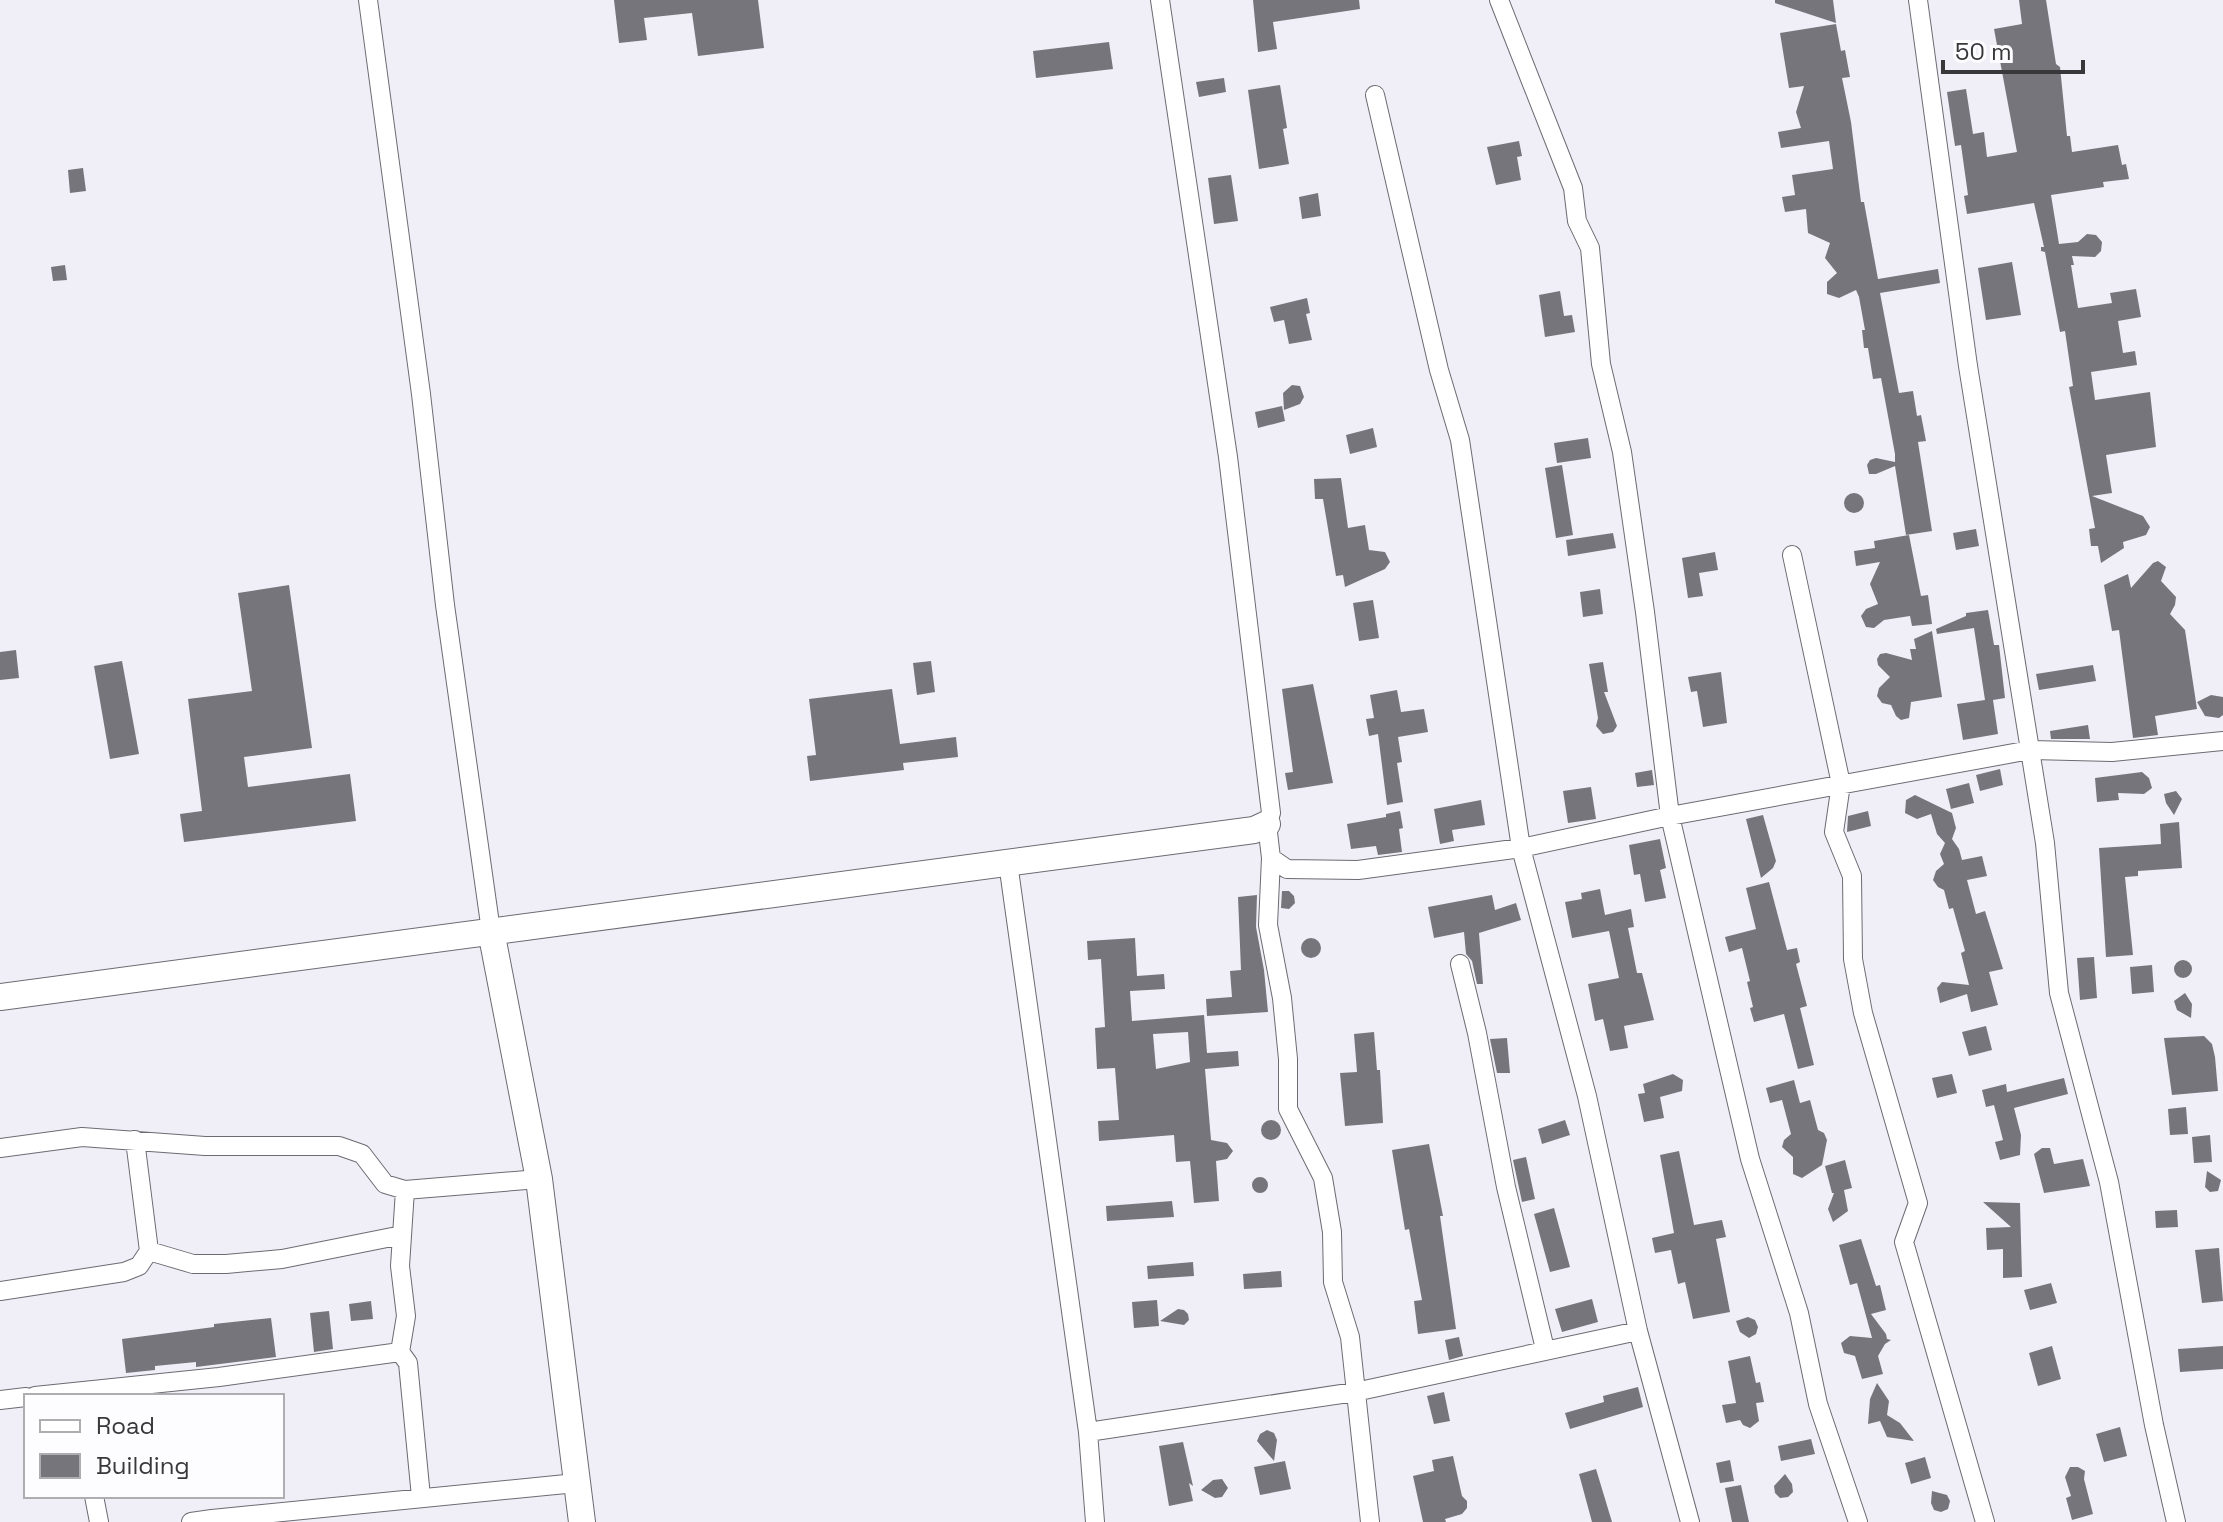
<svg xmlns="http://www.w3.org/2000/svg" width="2223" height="1522" viewBox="0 0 2223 1522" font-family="'Space Grotesk',sans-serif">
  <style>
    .building { fill: #76757c; fill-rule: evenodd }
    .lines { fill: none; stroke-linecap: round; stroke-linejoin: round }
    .street-casing { stroke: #6c6b72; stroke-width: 20 }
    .secondary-casing { stroke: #6c6b72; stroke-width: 28 }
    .street { stroke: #fff; stroke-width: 18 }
    .secondary { stroke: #fff; stroke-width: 26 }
  </style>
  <rect width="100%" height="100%" fill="#f0eff7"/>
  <path class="building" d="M614 0H758L764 48 698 56 692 13 644 18 647 40 619 43Z
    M1253 0H1359L1360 9 1273 22 1277 49 1258 52Z
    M1775 0H1833L1836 23 1775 3Z
    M2019 0H2046L2056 64 2060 67 2067 136H2070L2072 152 2118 145 2122 165 2126 164 2129 179 2103 182 2104 187 2051 195 2059 244 2078 242 2087 234 2096 235 2102 242 2101 251 2095 257 2072 256 2074 265H2071L2078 308 2112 303 2110 293 2136 289 2141 317 2118 321 2123 353 2135 351 2137 365 2091 372 2095 400 2150 392 2156 447 2106 455 2112 493 2092 496 2143 516 2150 527 2146 535 2123 542 2124 548 2101 563 2098 546H2091L2089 529 2095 528 2069 387 2073 386 2065 331 2060 332 2045 252 2041 251V247H2044L2034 203 1967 214 1964 196 1968 195 1961 145 1955 146 1947 92 1966 89 1973 134 1984 132 1987 157 2017 152 1994 29 2022 24Z
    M1836 24 1841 51 1845 50 1850 77 1842 78 1851 122 1861 202H1864L1878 279 1938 269 1940 283 1880 293 1899 393 1913 391 1917 416 1921 415 1926 441 1918 442 1932 531 1906 535 1895 466 1876 474H1869L1867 465 1870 460 1876 458 1895 462V454L1881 378 1873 379 1868 348H1864L1862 330H1865L1859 297 1856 290 1839 298 1827 294V282L1837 273 1825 258 1830 243 1808 233 1806 209 1785 212 1782 197 1795 195 1792 175 1833 169 1829 141 1781 148 1778 132 1801 128 1796 112 1804 86 1789 88 1780 33Z
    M1109 42 1113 69 1036 78 1033 51Z
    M1224 78 1226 92 1199 97 1196 82Z
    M1280 85 1287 128 1283 129 1289 164 1259 169 1248 90Z
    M1519 141 1522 156 1517 157 1521 180 1496 185 1487 147Z
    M83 168 86 191 70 193 68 170Z
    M1231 175 1238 221 1214 224 1208 178Z
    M1318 193 1321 216 1302 219 1299 197Z
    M2012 262 2021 315 1986 320 1978 268Z
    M65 265 67 280 53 281 51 267Z
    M1560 291 1564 316 1572 315 1575 332 1545 337 1539 295Z
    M1307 298 1310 313 1306 314 1312 340 1289 344 1284 320 1274 322 1270 307Z
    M1292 385 1300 386 1304 397 1300 404 1284 410 1283 393Z
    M1282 406 1285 421 1258 428 1255 412Z
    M1373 428 1377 447 1350 454 1346 435Z
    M1588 438 1591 458 1557 463 1554 443Z
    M1562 465 1573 535 1556 538 1545 468Z
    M1341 478 1348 528 1365 525 1369 550 1385 552 1390 562 1385 569 1345 587 1343 575 1336 576 1323 499H1315L1314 479Z
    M1844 503a10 10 0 1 1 20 0a10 10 0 1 1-20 0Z
    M1976 529 1979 546 1956 550 1953 533Z
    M1613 533 1616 548 1568 556 1566 540Z
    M1909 535 1921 596 1928 595 1932 624 1912 626 1910 616 1884 620 1874 628 1866 627 1861 616 1866 609 1878 604 1870 584 1880 562 1856 566 1854 551 1875 548 1874 541Z
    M1715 552 1718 570 1699 573 1703 596 1688 598 1682 558Z
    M2158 561 2166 567 2161 581 2176 597 2175 605 2170 614 2185 630 2197 709 2155 716 2158 735 2133 738 2119 630 2112 631 2104 585 2128 574 2131 588 2153 563Z
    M289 585 312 748 244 757 248 787 350 774 356 821 184 842 180 814 202 811 188 699 252 691 238 593Z
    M1600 589 1603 614 1583 617 1580 592Z
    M1373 600 1379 638 1359 641 1353 603Z
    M1988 610 1994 645H1999L2005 698 1993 700 1998 734 1963 740 1957 704 1985 700 1974 628 1937 634 1936 629 1966 616V613Z
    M1932 631 1942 697 1911 702 1909 718 1901 720 1896 716 1891 705 1882 703 1877 696 1879 688 1890 677 1878 665 1877 659 1880 654 1886 653 1912 660 1910 649H1916L1914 639Z
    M16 650 19 678 0 680V652Z
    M122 661 139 754 110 759 94 666Z
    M931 661 935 692 917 695 913 663Z
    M1603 662 1608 692H1604L1617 726 1613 732 1603 734 1596 726 1598 718 1589 664Z
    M2093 665 2096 681 2039 690 2036 674Z
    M1721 672 1727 723 1703 727 1697 691 1691 692 1688 677Z
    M1313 684 1333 783 1288 790 1285 773 1293 772 1282 689Z
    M892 689 900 744 956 737 958 757 903 763 904 770 810 781 807 756 816 755 809 699Z
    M1397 690 1401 712 1424 709 1428 732 1398 737 1402 762 1397 763 1403 802 1387 805 1378 734 1369 736 1366 719 1374 718 1370 695Z
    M2211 695 2223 697V715L2219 718 2205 716 2197 702Z
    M2088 725 2090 739H2051L2050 731Z
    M2000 769 2003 785 1980 791 1976 775Z
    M1652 770 1654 785 1637 787 1635 773Z
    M2142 772 2149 778 2152 788 2144 794 2118 793 2119 800 2097 802 2095 778Z
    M1969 783 1974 803 1951 809 1946 789Z
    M1591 787 1596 819 1568 823 1563 791Z
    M2176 791 2182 799 2174 815 2166 803 2164 794Z
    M1915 795 1952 813 1956 828 1952 839 1959 849 1962 860 1982 856 1987 876 1967 880 1976 914 1985 911 2003 969 1989 972 1998 1005 1971 1012 1967 994 1940 1003 1937 988 1942 982 1969 985 1961 953 1965 951 1953 908 1949 909 1944 890 1938 887 1933 880 1936 871 1944 864 1940 854 1945 843 1937 834 1931 814 1917 819 1905 813 1906 800Z
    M1481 800 1485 825 1452 830 1454 841 1440 844 1434 809Z
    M1400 811 1403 828 1399 829 1402 852 1378 855 1376 846 1351 849 1347 824 1386 817V814Z
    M1868 811 1871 826 1847 832 1848 816Z
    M1763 815 1776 861 1773 868 1761 878 1746 819Z
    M2179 822 2182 868 2138 871V876L2125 877 2133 955 2106 957 2099 848 2161 844 2160 824Z
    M1660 839 1666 868 1660 870 1666 898 1645 902 1640 874 1634 875 1629 845Z
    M1769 882 1787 950 1797 948 1800 962 1796 964 1807 1006 1800 1008 1814 1065 1798 1069 1784 1014 1754 1022 1750 1008 1753 1007 1747 982 1750 981 1742 948 1729 952 1725 937 1756 929 1746 888Z
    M1600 889 1605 915 1631 909 1634 927 1628 928 1637 973H1642L1654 1020 1624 1026 1628 1048 1610 1051 1603 1019 1595 1021 1588 984 1619 978 1609 931 1572 938 1565 902 1582 899 1581 893Z
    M1282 891H1289L1294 896 1295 903 1289 909 1281 908Z
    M1257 895 1256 927 1264 970 1268 1012 1207 1016 1206 999 1232 997 1230 971 1241 970 1238 897Z
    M1492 895 1495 910 1516 903 1521 920 1479 933 1483 984H1477L1472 961 1466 954 1464 932 1434 938 1428 907Z
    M1135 938 1137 976 1164 974 1165 989 1130 991 1132 1021 1204 1015 1207 1053 1238 1051 1239 1066 1205 1069 1211 1140 1227 1143 1233 1151 1227 1159 1216 1161 1219 1201 1194 1203 1190 1161 1176 1162 1174 1135 1099 1141 1098 1121 1119 1120 1115 1068 1097 1069 1095 1028 1105 1027 1101 959 1088 960 1087 941ZM1188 1032 1190 1062 1156 1069 1153 1034Z
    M1301 948a10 10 0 1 1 20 0a10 10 0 1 1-20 0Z
    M2094 957 2097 998 2080 1000 2077 958Z
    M2174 969a9 9 0 1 1 18 0a9 9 0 1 1-18 0Z
    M2152 965 2154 992 2132 994 2130 967Z
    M2185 993 2192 1004 2191 1018 2177 1010 2174 1001Z
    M1986 1026 1992 1050 1969 1056 1962 1032Z
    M1374 1032 1377 1070H1380L1383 1123 1345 1126 1340 1073 1357 1072 1354 1034Z
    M2204 1036 2212 1044 2215 1057 2218 1091 2172 1095 2164 1038Z
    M1507 1038 1510 1073H1497L1490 1039Z
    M1673 1074 1683 1080 1682 1091 1660 1097 1664 1118 1644 1122 1638 1094 1645 1093 1643 1084Z
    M1952 1074 1957 1093 1937 1098 1932 1078Z
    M2064 1078 2068 1094 2014 1108 2021 1135 2020 1155 2000 1160 1995 1142 2003 1140 1994 1105 1986 1107 1982 1090 2006 1084 2007 1092Z
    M1794 1080 1800 1103 1810 1100 1818 1130 1824 1133 1827 1140 1822 1165 1802 1178 1793 1174V1157L1782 1147 1784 1140 1791 1134 1782 1100 1770 1103 1766 1088Z
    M2186 1107 2188 1134 2170 1135 2168 1109Z
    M1565 1120 1570 1135 1542 1144 1538 1129Z
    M1261 1130a10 10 0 1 1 20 0a10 10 0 1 1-20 0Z
    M2210 1135 2212 1162 2194 1163 2192 1137Z
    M1429 1144 1443 1216H1440L1456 1329 1418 1334 1414 1301 1422 1300 1409 1229 1405 1230 1392 1150Z
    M2042 1148H2050L2054 1164 2083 1159 2090 1186 2044 1193 2034 1154Z
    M1679 1151 1694 1225 1722 1220 1726 1237 1716 1239 1730 1312 1693 1319 1685 1282 1678 1284 1671 1250 1655 1253 1652 1238 1674 1233 1660 1155Z
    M1526 1157 1535 1199 1522 1202 1513 1160Z
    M1845 1160 1852 1188 1844 1190 1848 1211 1833 1222 1828 1209 1834 1193H1832L1825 1166Z
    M2207 1171 2221 1180 2218 1191 2210 1192 2205 1187Z
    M1252 1185a8 8 0 1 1 16 0a8 8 0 1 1-16 0Z
    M1172 1201 1174 1217 1107 1221 1106 1206Z
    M1983 1202 2020 1203 2022 1277 2003 1278V1249L1987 1250 1986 1228 2011 1227Z
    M1554 1208 1570 1267 1550 1272 1534 1214Z
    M2177 1210 2178 1227 2156 1228 2155 1211Z
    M1861 1239 1876 1286 1880 1285 1886 1310 1871 1314 1886 1334 1887 1339 1891 1340 1885 1344 1878 1356 1883 1374 1862 1379 1855 1356 1844 1353 1841 1343 1850 1336 1872 1338 1857 1283 1850 1285 1839 1245Z
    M2219 1248 2223 1301 2202 1303 2195 1250Z
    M1193 1262 1194 1276 1148 1279 1147 1266Z
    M1281 1271 1282 1287 1244 1289 1243 1274Z
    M2051 1283 2057 1303 2030 1310 2024 1290Z
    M1592 1299 1598 1322 1562 1332 1555 1309Z
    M1157 1300 1159 1326 1134 1328 1132 1302Z
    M371 1301 373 1319 351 1321 349 1304Z
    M1178 1309 1184 1310 1188 1314 1189 1320 1184 1325 1160 1321Z
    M329 1311 333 1349 314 1352 310 1313Z
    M1748 1317 1755 1320 1758 1327 1756 1334 1749 1338 1740 1332 1736 1321Z
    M271 1318 276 1357 196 1367V1362L155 1366V1370L126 1373 122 1339 214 1327V1324Z
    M1459 1337 1463 1356 1449 1360 1445 1340Z
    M2052 1346 2061 1379 2038 1386 2029 1353Z
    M2223 1346V1369L2180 1372 2178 1349Z
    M1750 1356 1756 1383 1760 1382 1764 1402 1756 1403 1759 1421 1750 1428 1743 1425 1740 1420 1726 1423 1722 1405 1736 1403 1728 1361Z
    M1877 1383 1889 1401 1887 1415 1900 1423 1914 1441 1887 1437 1880 1421 1868 1424 1870 1399Z
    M1638 1387 1643 1407 1570 1429 1565 1413 1604 1402 1603 1396Z
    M1444 1392 1450 1421 1434 1424 1427 1396Z
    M2120 1427 2127 1456 2104 1462 2096 1434Z
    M1267 1430 1274 1433 1277 1440 1274 1461 1257 1441 1260 1434Z
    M1811 1439 1815 1454 1781 1461 1778 1446Z
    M1183 1442 1193 1486 1189 1483 1193 1501 1169 1506 1159 1446Z
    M1453 1456 1462 1496 1467 1501V1508L1462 1514 1445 1519 1446 1522H1423L1413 1476 1434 1471 1432 1460Z
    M1925 1457 1931 1478 1911 1484 1905 1463Z
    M1730 1460 1734 1481 1720 1483 1716 1463Z
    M1285 1461 1291 1489 1260 1495 1254 1467Z
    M2070 1467H2078L2085 1471 2084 1479 2093 1514 2072 1520 2066 1498 2071 1496 2065 1477Z
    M1596 1469 1612 1522H1592L1579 1474Z
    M1785 1474 1792 1484 1793 1492 1788 1497 1780 1498 1775 1493 1774 1486Z
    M1222 1479 1228 1488 1222 1497 1215 1498 1201 1490 1213 1480Z
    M1741 1485 1749 1522H1732L1725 1488Z
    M1932 1491 1947 1495 1950 1501 1948 1509 1941 1512 1934 1510 1931 1503Z"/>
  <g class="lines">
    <defs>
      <path id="street" d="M368 0 421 394 445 605 491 931
        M1160 0 1228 457 1271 813 1267 824 1271 858 1287 869 1358 870 1521 848 1670 816 2030 750 2112 752 2223 741
        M1499 0 1573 188 1577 221 1590 248 1601 364 1622 452 1645 612 1670 816 1750 1159 1799 1313 1818 1404 1858 1522
        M1918 0 1968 366 2045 843 2059 993 2109 1182 2154 1425 2176 1522
        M1375 95 1439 370 1460 440 1521 848 1587 1096 1638 1331 1690 1522
        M1792 555 1841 784 1834 832 1852 876 1853 959 1863 1013 1918 1203 1904 1242 1985 1522
        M1271 858 1268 925 1282 998 1288 1059V1109L1323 1178 1332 1232 1333 1282 1350 1337 1370 1522
        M1008 863 1088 1432 1095 1522
        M1460 964 1477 1033 1506 1187 1545 1349
        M0 1148 82 1137 205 1146H339L362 1154 385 1184 405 1190 539 1179
        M149 1251 193 1264H226L282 1259 402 1235
        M0 1291 124 1272 139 1266 149 1251 135 1140
        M400 1352 408 1363 421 1497
        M35 1396 219 1377 400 1352 406 1316 400 1266 405 1190
        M0 1400 26 1397
        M1088 1432 1355 1392 1638 1331
        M94 1496 99 1522
        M212 1519 576 1483
        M191 1522 212 1519V1522"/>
      <path id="secondary" d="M491 931 539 1179 582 1522
        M0 997 1254 830 1267 824"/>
    </defs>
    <use href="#street" class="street-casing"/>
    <use href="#secondary" class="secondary-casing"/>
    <use href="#street" class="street"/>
    <use href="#secondary" class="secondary"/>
  </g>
  <rect x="24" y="1394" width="260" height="104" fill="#fdfdff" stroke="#aeaeb0" stroke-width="2"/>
  <rect x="40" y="1420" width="40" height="12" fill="#ffffff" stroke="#aeaeb0" stroke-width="2"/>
  <text x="96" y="1434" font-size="24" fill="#38373a">Road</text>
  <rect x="40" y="1454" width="40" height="24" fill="#76757c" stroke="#aeaeb0" stroke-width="2"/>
  <text x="96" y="1474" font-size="24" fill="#38373a">Building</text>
  <path d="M1943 60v12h140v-12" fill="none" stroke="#38373a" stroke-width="4"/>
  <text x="1955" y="60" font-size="24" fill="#38373a" stroke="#fdfdff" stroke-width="6" paint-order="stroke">50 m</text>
</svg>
